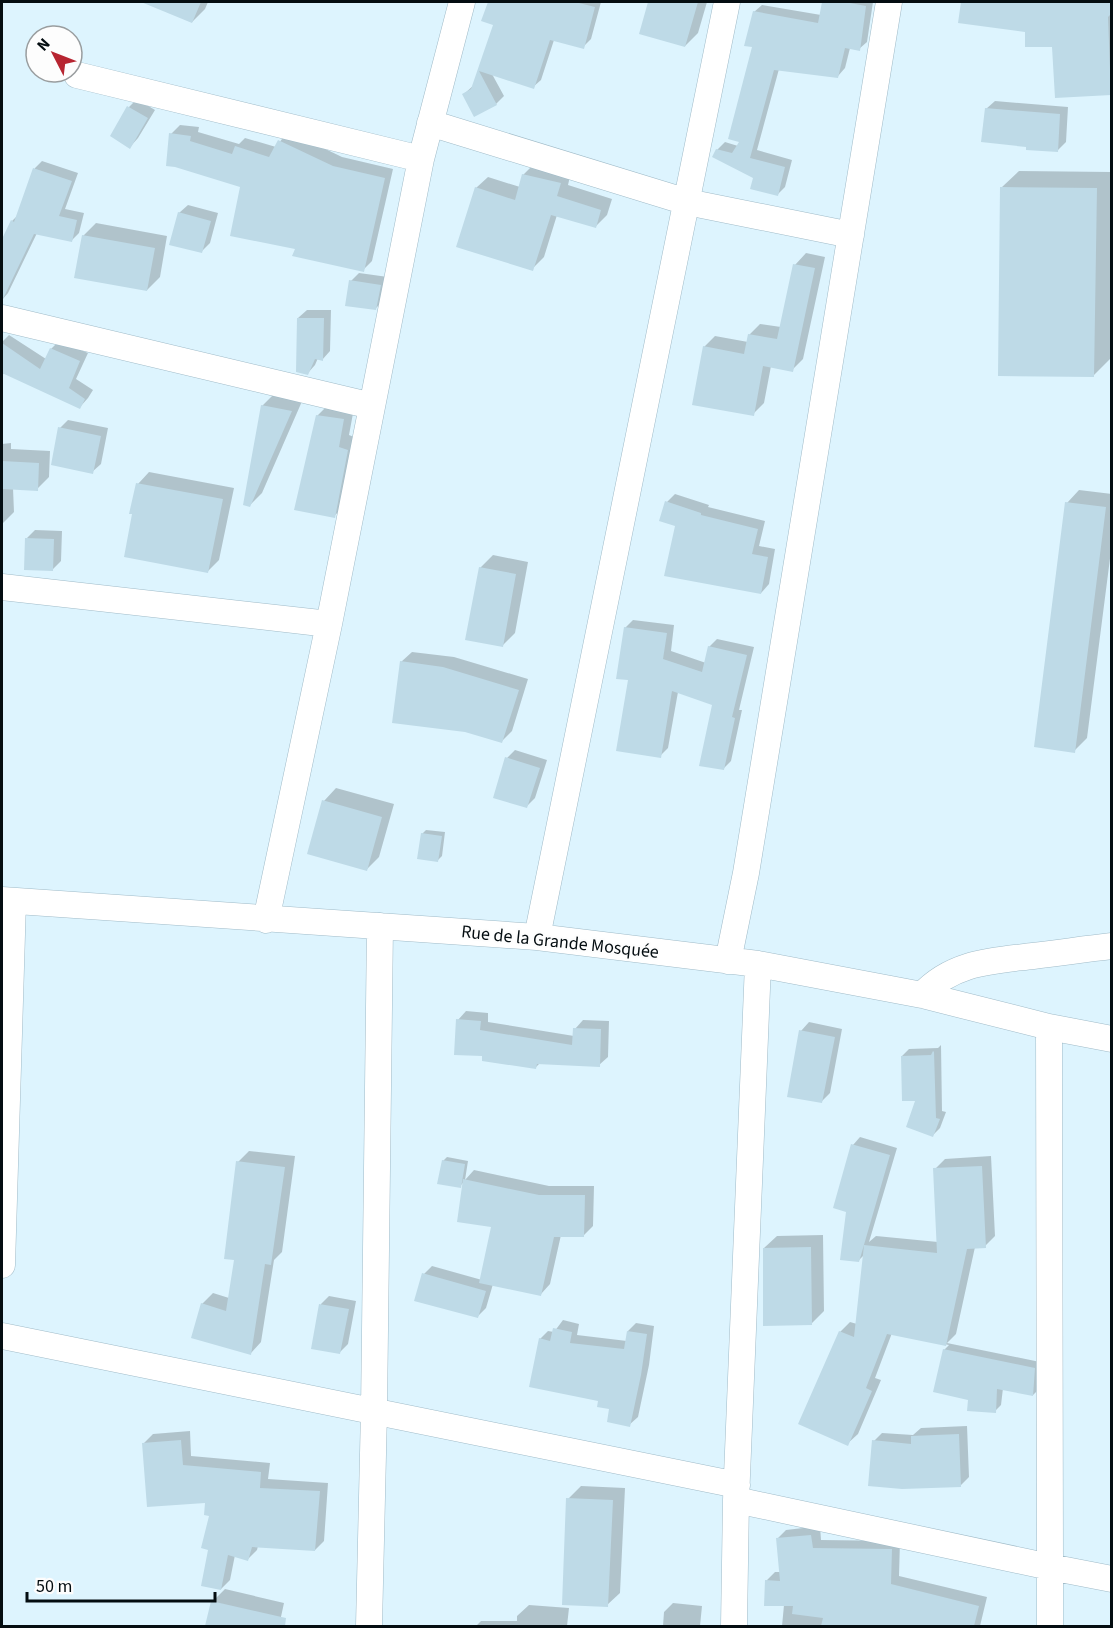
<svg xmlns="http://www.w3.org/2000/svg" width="1113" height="1628" viewBox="0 0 1113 1628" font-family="'Source Sans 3',sans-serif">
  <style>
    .shadow { fill: #0003 }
    .building { fill: #bedae7 }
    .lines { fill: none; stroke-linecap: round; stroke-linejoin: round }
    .minor-casing { stroke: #a0bbc8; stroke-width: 27 }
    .minor { stroke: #fff; stroke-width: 26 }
    .labels { text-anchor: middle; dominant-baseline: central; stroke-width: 4.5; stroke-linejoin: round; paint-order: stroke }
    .street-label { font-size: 18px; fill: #040d11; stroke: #fdfdfd }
  </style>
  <rect width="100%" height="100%" fill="#ddf4fe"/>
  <path class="shadow" d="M144 2H208L205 9 192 22Z
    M489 2H601L591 39 583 47 554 40 541 80 533 87 492 74 504 96 496 104 464 94 474 85 495 24 483 20Z
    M650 2H707L698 33 685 46 641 33Z
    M824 2H873L867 42 859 49 850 48 845 68 838 76 779 69 757 150 792 160 785 187 777 195 717 150 725 142 738 146 741 141 754 46V12L762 5 821 15Z
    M962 2H1112V93L1054 46 1027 31 960 22Z
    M137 99 155 110 138 138 130 147 129 107Z
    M995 101 1068 107 1066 142 1058 150 986 109Z
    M180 125 199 127 198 132 239 144 245 138 276 147 288 131 342 157 393 169 372 261 363 270 297 248 242 186 171 134Z
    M42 161 78 173 65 209 84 213 79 233 72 240 37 233 8 293 2 300V242L12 221 18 215 35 168Z
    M535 163 571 172 568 185 612 199 607 215 596 226 557 215 544 257 532 269 476 188 488 177 520 187 523 175Z
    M1019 171 1112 172 1110 359 1094 375 1002 187Z
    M188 205 218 213 210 243 202 251 179 213Z
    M96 223 167 236 160 277 147 290 83 236Z
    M806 253 825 257 803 359 792 370 771 366 764 403 753 414 704 347 715 336 748 342 749 335 760 324 781 327 795 265Z
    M359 273 388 277 384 300 375 309 351 281Z
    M307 310H331L330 351 322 360 318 358 315 365 307 374 298 318Z
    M9 335 46 359 51 349 59 341 88 353 76 379 93 390 88 398 80 407 4 373 2 376V342Z
    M274 394 303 399 262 493 250 505 262 406Z
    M329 404 354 408 349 435 359 439 346 505 334 516 317 416Z
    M68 420 108 428 101 464 92 472 60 428Z
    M11 443V449L50 451 49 477 37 489 13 488 14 512 2 524V444Z
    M149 472 234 488 219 560 208 571 134 513 138 484Z
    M1079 490 1112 494V543L1087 738 1074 751 1067 503Z
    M675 494 709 505 708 507 765 521 759 546 775 549 769 584 761 593 677 525 667 502Z
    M35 530 62 531 61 561 52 570 27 538Z
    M493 555 528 562 515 633 502 646 480 568Z
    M633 620 674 625 671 651 706 663 709 647 717 639 754 647 739 710H742L731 761 723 769 714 704 678 692 668 748 660 756 630 679 625 628Z
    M412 652 454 657 528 679 512 731 502 741 466 730 401 662Z
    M515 750 547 760 535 798 527 806 507 758Z
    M336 788 394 804 379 857 366 870 324 801Z
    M426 830 445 832 442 856 438 860 422 834Z
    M466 1011 488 1013V1022L574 1036 575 1029 583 1020 609 1021 608 1057 599 1065 540 1063 535 1068 484 1055 458 1020Z
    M809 1022 842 1029 830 1093 821 1102 801 1031Z
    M941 1045 942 1111 946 1112 940 1128 933 1135 917 1099 902 1056 909 1049 938 1048Z
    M860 1137 897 1148 869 1242 876 1236 938 1242 935 1169 945 1159 991 1156 995 1236 985 1246 975 1247 956 1334 947 1343 1040 1362 1039 1389 1033 1395 1003 1388 1001 1405 995 1411 969 1399 944 1350 949 1345 892 1333 875 1378 881 1380 858 1434 847 1444 840 1332 850 1322 857 1324 865 1254 859 1260 853 1145Z
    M249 1151 295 1156 282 1252 274 1260 261 1342 251 1353 202 1304 213 1293 229 1298 236 1259 238 1162Z
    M447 1157 468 1161 465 1180 474 1170 549 1186H594L593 1226 584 1235H561L550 1284 541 1294 493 1284 486 1308 477 1317 424 1274 432 1266 482 1280 493 1226 464 1182 460 1186 443 1161Z
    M823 1235 824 1311 811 1324 764 1248 777 1236Z
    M329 1296 356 1301 348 1344 339 1353 313 1348 321 1304Z
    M563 1320 579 1324 577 1335 627 1341 628 1331 636 1323 654 1326 649 1365 638 1417 629 1425 600 1400 540 1339 548 1331 554 1332Z
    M967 1426 969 1477 960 1486 874 1441 882 1433 913 1435 921 1428Z
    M190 1431 191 1456 270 1463 268 1479 328 1483 324 1541 315 1550 258 1546 257 1550 248 1559 235 1555 230 1580 221 1589 210 1549 211 1515 207 1501 144 1443 153 1434Z
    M581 1486 625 1488 620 1593 607 1605 568 1499Z
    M820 1526 821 1540 900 1541 899 1576 987 1597 980 1626H782L784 1605 766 1581 775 1572H781L777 1539 786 1530Z
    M225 1589 284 1603 279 1626H207L212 1602Z
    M673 1603 702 1606 700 1626H663L664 1612Z
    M529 1605 569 1608 567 1626H476L481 1621H517V1616Z"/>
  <path class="building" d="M141 2H201L192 23Z
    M488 2H575L595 7 584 49 550 40 534 89 479 71 497 105 474 117 462 94 471 89 493 25 481 21Z
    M648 2H698L685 47 639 34Z
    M822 2H850V3L866 6 860 51 845 48 838 78 774 70 750 158 785 167 778 196 750 189 753 178 712 157 716 149 732 153 739 142 728 139 752 47 744 46 753 11 818 23Z
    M961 2H1112V13L1108 17 1111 95 1055 98 1052 47H1025V32L958 23Z
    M127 106 148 118 130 149 110 136Z
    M985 108 1060 114 1058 152 1026 150V147L981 142Z
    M169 133 191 136 190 141 232 154 235 146 269 157 278 140 333 166 385 178 364 272 292 256 295 249 230 236 240 187 175 167 166 166Z
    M33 168 72 181 59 216 77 220 72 242 34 234 2 301V239L11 220 14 222Z
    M522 174 561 183 557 196 601 210 596 228 551 215 533 271 456 247 475 187 515 200Z
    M1000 187 1097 188 1094 377 998 376Z
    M178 212 211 221 202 253 169 245Z
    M82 235 155 248 147 291 74 278Z
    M793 264 815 268 793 372 763 366 754 416 692 405 703 346 744 354 748 334 777 339Z
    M349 280 381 285 376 310 345 306Z
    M297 318H324L323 361 315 359 308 375 296 372Z
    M2 343 40 369 50 348 80 361 69 388 85 399 80 409 2 373Z
    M261 405 292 411 250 507 243 505Z
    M316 415 344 419 339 447 348 450 335 518 294 510Z
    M58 427 101 436 93 474 51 465Z
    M2 461 39 463 38 491 2 489Z
    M136 483 223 499 208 573 124 557 132 514H129Z
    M665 501 701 513V515L758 529 752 554 768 557 761 594 664 576 675 526 659 521Z
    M1065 502 1106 507 1075 753 1034 747Z
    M25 538 54 539 53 571 24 570Z
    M479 567 516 574 503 647 465 640Z
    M624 627 667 633 663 659 702 672 708 646 747 655 732 717 735 718 724 770 699 766 712 705 672 691 661 758 616 751 628 680 616 679Z
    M400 661 443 667 519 690 502 743 465 732 392 723Z
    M505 757 540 768 527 808 493 798Z
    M322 800 382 817 367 871 307 854Z
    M421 833 442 836 438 862 417 859Z
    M456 1019 481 1021 480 1030 572 1045 573 1028 601 1029 600 1067 537 1064 536 1069 482 1061V1056L454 1055Z
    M799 1030 835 1037 822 1103 787 1097Z
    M933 1051 934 1052 936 1118 940 1119 933 1137 906 1127 915 1101H902L901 1056 931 1055Z
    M851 1144 890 1155 859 1262 840 1260 846 1212 833 1208Z
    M442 1160 465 1164 461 1188 437 1184Z
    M236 1161 285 1167 271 1265 265 1264 251 1355 191 1338 201 1303 226 1311 234 1260 224 1259Z
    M982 1166 986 1248 967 1249 946 1346 887 1334 866 1388 872 1391 848 1446 798 1424 839 1331 854 1337 864 1245 937 1253 933 1168Z
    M463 1179 539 1195H585L584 1237H554L541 1296 479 1283 491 1227 457 1222Z
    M811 1247 812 1325 763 1326V1248Z
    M422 1273 486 1291 478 1318 414 1301Z
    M319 1304 349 1309 340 1354 311 1349Z
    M553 1328 572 1332 570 1343 624 1349 627 1331 647 1334 641 1375 630 1427 607 1422 609 1409 597 1407 598 1401 529 1387 539 1338 550 1341Z
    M943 1349 1035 1368 1033 1396 997 1389 996 1413 967 1411 968 1400 933 1392Z
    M959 1434 961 1487 902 1489 868 1486 872 1440 911 1444V1436Z
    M181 1440 183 1465 261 1472 260 1488 320 1491 315 1551 252 1547 248 1561 228 1555 221 1590 201 1586 208 1550 201 1548 209 1516 204 1515 205 1503 147 1507 142 1443Z
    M566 1498 613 1500 608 1607 562 1605Z
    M811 1535 813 1548 892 1549 891 1584 979 1606 974 1626H821L823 1618 792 1614 793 1606H764L765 1580 780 1581 776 1538Z
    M211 1601 286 1618 285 1626H205Z"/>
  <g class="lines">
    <defs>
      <path id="minor" d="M77 75 421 159
        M430 123 687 202 851 235
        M2 318 372 406
        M2 587 329 624
        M2 900 537 937 758 964 922 995 1049 1027 1112 1039
        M266 920 329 624 421 159 462 2
        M537 937 727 2
        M728 961 746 873 889 2
        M922 995C953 962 991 961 1033 956 1059 953 1085 949 1112 946
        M1049 1027 1050 1567 1112 1579
        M2 1265 13 901
        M2 1336 737 1485
        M736 1500 1050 1567V1626
        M369 1626 374 1411 380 926
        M734 1626 736 1500 758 964"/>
    </defs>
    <use href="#minor" class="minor-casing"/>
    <use href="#minor" class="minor"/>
  </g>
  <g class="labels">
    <g class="street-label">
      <text transform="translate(560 942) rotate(6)">Rue de la Grande Mosquée</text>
    </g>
  </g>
  <rect width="1113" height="1628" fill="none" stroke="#040d11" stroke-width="6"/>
  <g transform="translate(54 54) rotate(312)"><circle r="28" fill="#fdfdfd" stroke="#999d9f" stroke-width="1.5"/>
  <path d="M0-4.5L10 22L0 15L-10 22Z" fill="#b72531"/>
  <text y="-9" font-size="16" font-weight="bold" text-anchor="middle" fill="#040d11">N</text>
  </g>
  <path d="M27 1592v9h188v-9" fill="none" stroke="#040d11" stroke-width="3"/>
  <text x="36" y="1592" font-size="18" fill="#040d11" stroke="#fdfdfd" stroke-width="4.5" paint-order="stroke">50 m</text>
</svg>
